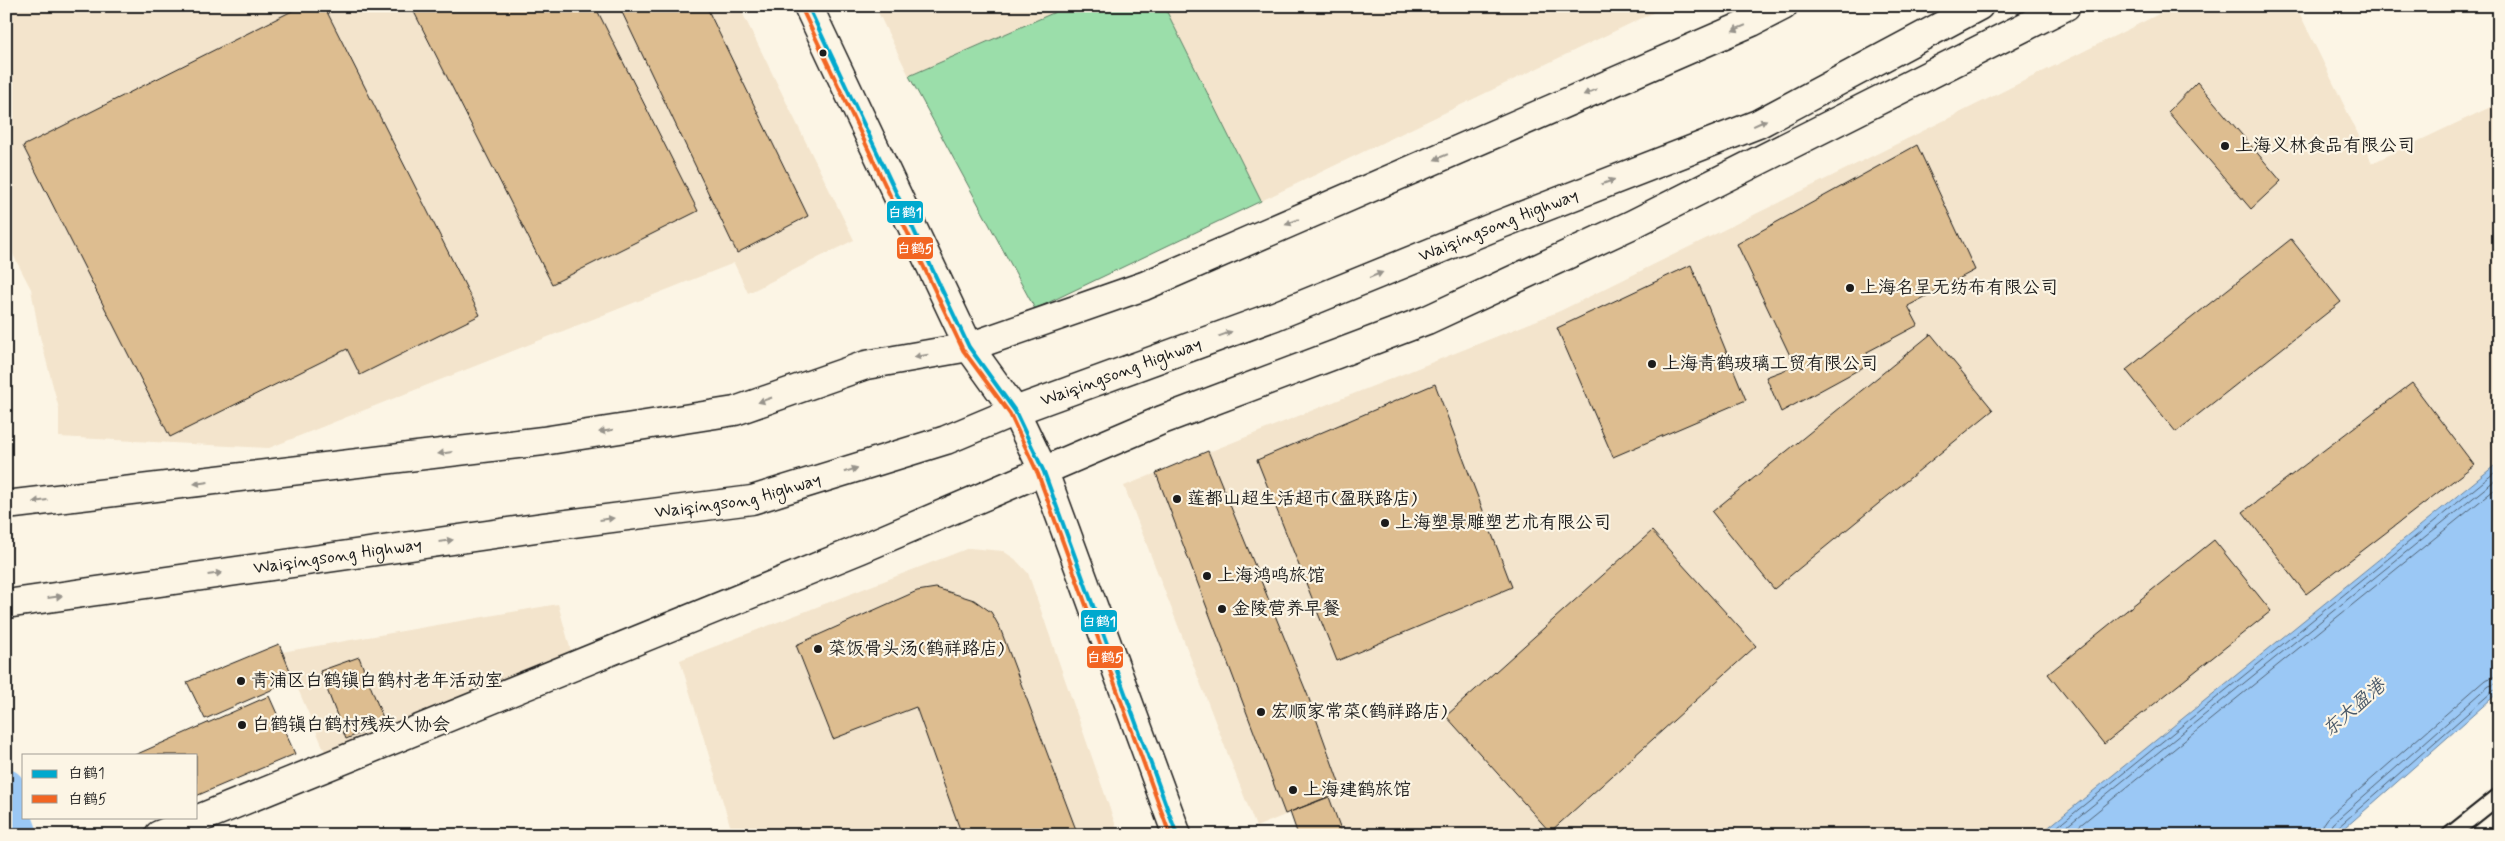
<svg xmlns="http://www.w3.org/2000/svg" width="2505" height="841" viewBox="0 0 2505 841" font-family="Mynerve,'LXGW WenKai TC',sans-serif">
  <style>
    .built { fill: #f3e4cc }
    .green { fill: #9bdeaa; stroke: #5c7d63 }
    .water { fill: #9bc8f5; stroke: #68839e }
    .lines { fill: none; stroke-linecap: round; stroke-linejoin: round }
    .shore { stroke: #4f6173; stroke-width: 1 }
    .canal { stroke: #9bc8f5; stroke-width: 38 }
    .building { fill: #ddbd90; stroke: #1c1c1c }
    .lane-casing { stroke: #1c1c1c; stroke-width: 19 }
    .street-casing { stroke: #1c1c1c; stroke-width: 31 }
    .secondary-casing { stroke: #1c1c1c; stroke-width: 31 }
    .lane { stroke: #fcf5e5; stroke-width: 15 }
    .street { stroke: #fcf5e5; stroke-width: 28 }
    .secondary { stroke: #fcf5e5; stroke-width: 28 }
    .bus-1-casing { stroke: #fcf5e5; stroke-width: 8 }
    .bus-2-casing { stroke: #fcf5e5; stroke-width: 8 }
    .bus-1 { stroke: #00a9ce; stroke-width: 4 }
    .bus-2 { stroke: #f26522; stroke-width: 4 }
    .oneway { fill: #97938b }
    .bus-dot { fill: #1c1c1c; stroke: #fcf5e5; stroke-width: 2 }
    .labels { text-anchor: middle; dominant-baseline: central; stroke-width: 4.5; stroke-linejoin: round; paint-order: stroke }
    .poi-label { font-size: 18px; fill: #1c1c1c; stroke: #fcf5e5; text-anchor: start }
    .street-label { font-size: 18px; fill: #1c1c1c; stroke: #fcf5e5 }
    .water-label { font-size: 19px; font-style: italic; fill: #485868; stroke: #fcf5e5 }
    .line-badge { stroke: #fcf5e5; stroke-width: 2 }
    .badge-label { font-size: 14px; text-anchor: middle; font-weight: bold; fill: #fff }
  </style>
  <rect width="100%" height="100%" fill="#fcf5e5"/>
  <filter id="ink" filterUnits="userSpaceOnUse"><feTurbulence type="fractalNoise" baseFrequency=".02" numOctaves="2"/><feDisplacementMap in="SourceGraphic" scale="10" xChannelSelector="R" yChannelSelector="G"/><feConvolveMatrix kernelMatrix="1 2 1 2 8 2 1 2 1" color-interpolation-filters="sRGB"/></filter>
  <g filter="url(#ink)">
    <path class="built" d="M6 6H739L854 240 748 293 734 263 269 448 59 437V409L39 333 31 289 6 241Z
      M875 6H1069L909 76Z
      M1164 6H1667L1261 201Z
      M2175 6H2296L2372 163 2499 103V462L2380 558 2047 835H1343L1328 797 1256 827 1124 486 1560 311Z
      M969 548 1003 551 1015 559 1028 573 1119 835H733L680 660Z
      M558 604 571 651 326 754 282 652Z"/>
    <path class="green" d="M1069 6H1164L1261 201 1035 309 909 76Z"/>
    <path class="water" d="M2499 462V692L2337 835H2039Z"/>
    <g class="lines">
      <path class="shore" d="M2047 835 2499 469
        M2056 835 2499 477
        M2068 835 2499 486
        M2320 835 2322 825 2327 818 2485 680 2499 675
        M2328 835 2332 824 2489 686 2499 683
        M2334 835 2336 829 2493 691 2499 689"/>
      <path class="canal" d="M6 788 8 804 19 835"/>
    </g>
    <path class="building" d="M302 6H324L480 315 360 375 347 349 170 437 23 146Z
      M411 6H595L698 211 552 284Z
      M619 6H706L808 216 737 253Z
      M2197 82 2281 181 2251 209 2168 112Z
      M1917 145 1975 270 1908 306 1918 325 1867 352 1871 363 1781 412 1766 377 1795 366 1737 244Z
      M2291 239 2341 302 2176 432 2126 370Z
      M1691 265 1746 400 1613 457 1557 328Z
      M1931 334 1993 410 1774 589 1712 512Z
      M2412 383 2474 465 2306 594 2243 512Z
      M1435 384 1512 587 1337 661 1257 460Z
      M1208 451 1308 696 1342 791 1285 814 1156 473Z
      M1652 531 1756 646 1550 832 1446 716Z
      M2214 540 2271 611 2104 744 2048 674Z
      M936 588 974 600 991 612 1000 628 1078 835H962L916 707 833 739 796 645 917 591Z
      M279 644 294 680 205 719 187 682Z
      M359 657 385 723 346 739 320 671Z
      M269 696 295 754 196 796V755H135Z
      M1329 797 1343 835H1298L1290 812Z"/>
    <g class="lines">
      <defs>
        <path id="lane" d="M2450 835 2499 796"/>
        <path id="street" d="M808 6 969 347 1015 411 1044 472 1177 835
          M159 835 861 549 1162 420 1427 320 1631 225 2066 6"/>
        <g id="secondary">
          <path d="M6 505 543 441 735 411 866 365 969 347 1144 286 1752 22 1783 6"/>
          <path id="s1" d="M6 604 543 527 752 500 946 440 1015 411 1275 316 1501 224 1758 124 1979 6"/>
        </g>
      </defs>
      <use href="#lane" class="lane-casing"/>
      <use href="#street" class="street-casing"/>
      <use href="#secondary" class="secondary-casing"/>
      <use href="#lane" class="lane"/>
      <use href="#street" class="street"/>
      <use href="#secondary" class="secondary"/>
      <defs>
        <path id="bus-1" d="M808 6 969 347 1015 411 1044 472 1177 835"/>
        <path id="bus-2" d="M802 9 963 350 1010 414 1038 474 1170 835"/>
      </defs>
      <use href="#bus-1" class="bus-1-casing"/>
      <use href="#bus-2" class="bus-2-casing"/>
      <use href="#bus-1" class="bus-1"/>
      <use href="#bus-2" class="bus-2"/>
    </g>
    <defs><path id="oneway-solid" d="M-6-.8H1V-3.2L6.5 0L1 3.2V.8H-6Z" transform="scale(1.25)"/></defs>
    <g class="oneway">
      <use href="#oneway-solid" transform="translate(1739 28) rotate(157)"/>
      <use href="#oneway-solid" transform="translate(1590 92) rotate(157)"/>
      <use href="#oneway-solid" transform="translate(1760 123) rotate(-25)"/>
      <use href="#oneway-solid" transform="translate(1441 157) rotate(157)"/>
      <use href="#oneway-solid" transform="translate(1608 182) rotate(-21)"/>
      <use href="#oneway-solid" transform="translate(1292 222) rotate(157)"/>
      <use href="#oneway-solid" transform="translate(1376 275) rotate(-22)"/>
      <use href="#oneway-solid" transform="translate(1225 334) rotate(-20)"/>
      <use href="#oneway-solid" transform="translate(921 356) rotate(170)"/>
      <use href="#oneway-solid" transform="translate(765 400) rotate(161)"/>
      <use href="#oneway-solid" transform="translate(606 431) rotate(171)"/>
      <use href="#oneway-solid" transform="translate(445 453) rotate(173)"/>
      <use href="#oneway-solid" transform="translate(851 470) rotate(-17)"/>
      <use href="#oneway-solid" transform="translate(201 483) rotate(173)"/>
      <use href="#oneway-solid" transform="translate(40 501) rotate(173)"/>
      <use href="#oneway-solid" transform="translate(607 519) rotate(-7)"/>
      <use href="#oneway-solid" transform="translate(446 541) rotate(-8)"/>
      <use href="#oneway-solid" transform="translate(215 574) rotate(-8)"/>
      <use href="#oneway-solid" transform="translate(55 597) rotate(-8)"/>
    </g>
  </g>
  <g class="bus-dot">
    <circle cx="823" cy="53" r="4.5"/>
    <circle cx="2225" cy="146" r="5"/>
    <circle cx="1850" cy="288" r="5"/>
    <circle cx="1652" cy="364" r="5"/>
    <circle cx="1177" cy="499" r="5"/>
    <circle cx="1385" cy="523" r="5"/>
    <circle cx="1207" cy="576" r="5"/>
    <circle cx="1222" cy="609" r="5"/>
    <circle cx="818" cy="649" r="5"/>
    <circle cx="241" cy="681" r="5"/>
    <circle cx="1261" cy="712" r="5"/>
    <circle cx="242" cy="725" r="5"/>
    <circle cx="1293" cy="790" r="5"/>
  </g>
  <g class="labels">
    <g class="poi-label">
      <text x="2235" y="146">上海义林食品有限公司</text>
      <text x="1860" y="288">上海名呈无纺布有限公司</text>
      <text x="1662" y="364">上海青鹤玻璃工贸有限公司</text>
      <text x="1187" y="499">莲都山超生活超市(盈联路店)</text>
      <text x="1395" y="523">上海塑景雕塑艺术有限公司</text>
      <text x="1217" y="576">上海鸿鸣旅馆</text>
      <text x="1232" y="609">金陵营养早餐</text>
      <text x="828" y="649">菜饭骨头汤(鹤祥路店)</text>
      <text x="251" y="681">青浦区白鹤镇白鹤村老年活动室</text>
      <text x="1271" y="712">宏顺家常菜(鹤祥路店)</text>
      <text x="252" y="725">白鹤镇白鹤村残疾人协会</text>
      <text x="1303" y="790">上海建鹤旅馆</text>
    </g>
    <g class="street-label">
      <text stroke="none"><textPath href="#s1" startOffset="1549">Waiqingsong Highway</textPath></text>
      <text stroke="none"><textPath href="#s1" startOffset="1144">Waiqingsong Highway</textPath></text>
      <text stroke="none"><textPath href="#s1" startOffset="740">Waiqingsong Highway</textPath></text>
      <text stroke="none"><textPath href="#s1" startOffset="335">Waiqingsong Highway</textPath></text>
    </g>
    <g class="water-label">
      <text transform="translate(2354 708) rotate(-41)">东大盈港</text>
    </g>
  </g>
  <g class="line-badge">
    <rect x="886" y="200" width="38" height="24" rx="5" fill="#00a9ce"/>
    <rect x="896" y="236" width="38" height="24" rx="5" fill="#f26522"/>
    <rect x="1080" y="609" width="38" height="24" rx="5" fill="#00a9ce"/>
    <rect x="1086" y="645" width="38" height="24" rx="5" fill="#f26522"/>
  </g>
  <g class="badge-label">
    <text x="905" y="217">白鹤1</text>
    <text x="915" y="253">白鹤5</text>
    <text x="1099" y="626">白鹤1</text>
    <text x="1105" y="662">白鹤5</text>
  </g>
  <rect width="2505" height="841" fill="none" stroke="#fcf5e5" stroke-width="25"/>
  <rect x="12" y="12" width="2480" height="816" fill="none" stroke="#1c1c1c" stroke-width="2" filter="url(#ink)"/>
  <rect x="22" y="754" width="175" height="65" fill="#fcf5e5" stroke="#a29e95"/>
  <rect x="32" y="770" width="25" height="8" fill="#00a9ce" stroke="#a29e95"/>
  <text x="68" y="778" font-size="15" fill="#1c1c1c">白鹤1</text>
  <rect x="32" y="795" width="25" height="8" fill="#f26522" stroke="#a29e95"/>
  <text x="68" y="804" font-size="15" fill="#1c1c1c">白鹤5</text>
</svg>
